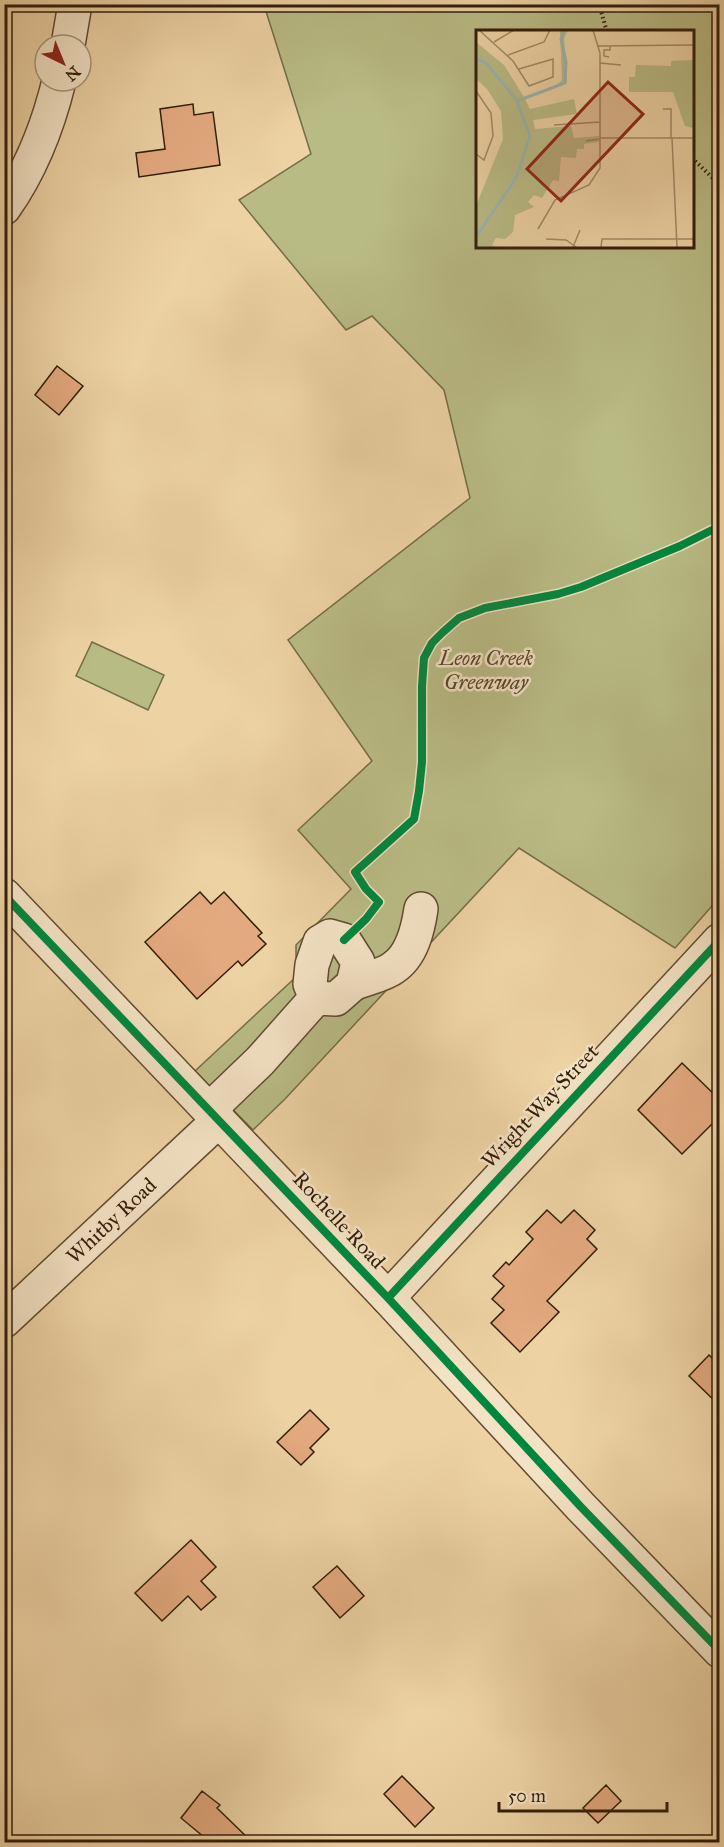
<svg xmlns="http://www.w3.org/2000/svg" width="724" height="1847" viewBox="0 0 724 1847" font-family="'IM FELL Great Primer',serif">
  <style>
    .green { fill: #b9bb85; stroke: #766c48; stroke-width: 1.5; fill-rule: evenodd }
    .building { fill: #e3a97f; stroke: #321e0a; stroke-width: 1.5 }
    .lines { fill: none; stroke-linecap: round; stroke-linejoin: round }
    .minor-casing { stroke: #614b30; stroke-width: 36 }
    .path { stroke: #321e0a; stroke-width: 4; stroke-dasharray: 1.5 3; stroke-linecap: butt }
    .minor { stroke: #f3e2c4; stroke-width: 33 }
    .cycleway-casing { stroke: #f3e2c4; stroke-width: 11 }
    .cycleway { stroke: #00873e; stroke-width: 8 }
    .labels { text-anchor: middle; dominant-baseline: central; stroke-width: 5; stroke-linejoin: round; paint-order: stroke }
    .park-label { font-size: 21px; font-style: italic; fill: #544529; stroke: #f3e2c4 }
    .street-label { font-size: 21px; fill: #321e0a; stroke: #f3e2c4 }
    .inset-river { fill: none; stroke: #9bb6ae; stroke-width: 3 }
    .inset-road { fill: none; stroke: #a28a66; stroke-width: 1.5 }
    .view { fill: #8f2418; fill-opacity: 0.15; stroke: #8f2418; stroke-width: 3 }
    .inset-edge { fill: none; stroke: #321e0a; stroke-width: 3 }
  </style>
  <rect width="100%" height="100%" fill="#edd2a4"/>
  <filter id="stains"><feTurbulence type="fractalNoise" baseFrequency=".00333" numOctaves="4"/><feColorMatrix values="0 0 0 0 .2 0 0 0 0 .09 0 0 0 0 .02 0 0 0 .5 -.17"/></filter>
  <radialGradient id="worn" r=".72"><stop offset=".6" stop-color="#630" stop-opacity="0"/><stop offset="1" stop-color="#630" stop-opacity=".3"/></radialGradient>
  <path class="green" d="M264 5H719V898L675 948 519 848 285 1099 253 1130 195 1071 296 977V945L351 889 298 830 372 761 288 640 470 498 444 390 372 316 346 330 239 200 311 154ZM478 32H692V246H478Z
    M92 642 164 675 148 710 76 676Z"/>
  <path class="building" d="M193 104 194 115 213 112 220 165 139 177 136 153 165 149 160 109Z
    M57 366 83 386 59 415 35 395Z
    M200 892 211 904 224 892 262 933 258 936 266 944 242 966 238 961 197 999 145 942Z
    M682 1063 720 1100V1116L682 1154 638 1110Z
    M547 1210 561 1223 574 1210 595 1230 587 1239 597 1249 547 1301 559 1312 520 1352 491 1323 504 1310 492 1299 504 1286 493 1276 506 1262 509 1265 533 1239 526 1232Z
    M709 1355 720 1366V1406L689 1376Z
    M310 1410 329 1429 310 1448 314 1452 301 1465 277 1442Z
    M191 1540 216 1567 201 1581 216 1597 201 1610 188 1596 162 1621 135 1593Z
    M337 1566 364 1596 340 1618 313 1587Z
    M402 1776 434 1808 415 1827 384 1794Z
    M606 1785 621 1801 598 1823 583 1808Z
    M202 1791 220 1805 217 1808 252 1842H210L181 1818Z"/>
  <g class="lines">
    <defs>
      <g id="minor">
        <path d="M68 45 75 4"/>
        <path d="M4 208C31 170 48 126 59 81"/>
        <path d="M4 895 388 1298 581 1507 720 1651"/>
        <path d="M353 984C364 979 384 975 393 968 412 956 418 929 421 909"/>
        <path d="M209 1110 260 1061 316 998 336 999 353 984 358 962 344 940 330 936 320 942 312 965 310 984 316 998"/>
        <path d="M388 1298 720 940"/>
        <path id="s1" d="M4 1321 219 1120"/>
      </g>
    </defs>
    <use href="#minor" class="minor-casing"/>
    <path class="path" d="M599 4 607 32
      M692 158 720 185"/>
    <use href="#minor" class="minor"/>
    <defs>
      <path id="cycleway" d="M4 895 388 1298 581 1507 720 1651
        M344 940 366 919 379 902 366 889 355 872 414 819 419 791 422 762V686L424 658 432 643 442 633 459 618 485 608 558 594 581 587 680 546 720 526
        M388 1298 720 940"/>
    </defs>
    <use href="#cycleway" class="cycleway-casing"/>
    <use href="#cycleway" class="cycleway"/>
  </g>
  <g class="labels">
    <g class="park-label">
      <text x="486" y="658">Leon Creek<tspan x="486" dy="24">Greenway</tspan></text>
    </g>
    <g class="street-label">
      <text transform="translate(540 1106) rotate(-47)">Wright Way Street</text>
      <text stroke="none"><textPath href="#s1" startOffset="147">Whitby Road</textPath></text>
      <text transform="translate(339 1220) rotate(47)">Rochelle Road</text>
    </g>
  </g>
  <g transform="translate(476 30)">
    <rect width="218" height="218" fill="#edd2a4"/>
    <path d="M84 0H92L88 8 91 53 49 69 54 79 98 69 101 84 57 90 59 99 95 96 98 108 123 106V112L108 114V119H101L100 128 85 127 83 151 77 150 66 168 58 165 52 172 58 177 39 185 37 202 29 209 20 208 16 215 20 217H0V176L27 109 25 81 11 59 0 49V12L28 35 48 67 79 57 86 50ZM217 30V98L209 96 197 62H153V47H159L160 35 195 36V31Z" fill="#b9bb85"/>
    <path class="inset-river" d="M0 28 10 33 40 69 54 106 40 148 0 207M41 71 89 53 90 32 85 9 88 0"/>
    <path class="inset-road" d="M3 0 37 31 53 56 77 47V29L43 39M18 12 38 0M122 16 218 15M32 25 68 12 74 0M133 27 128 26V20H134V16M124 33 145 35M0 61 15 83 17 106 8 130 0 124M187 79H195V108M78 95 124 92M124 108H218M196 108 201 217M114 110 110 111 124 109M62 199 79 170 113 155 124 138V23L117 0M70 209 90 210 100 217M97 217 104 200M125 217 126 209H218"/>
    <path class="view" d="M132 52 167 84 85 171 51 139Z"/>
    <rect width="218" height="218" class="inset-edge"/>
  </g>
  <rect width="724" height="1847" fill="none" stroke="#edd2a4" stroke-width="24"/>
  <rect x="6" y="6" width="712" height="1835" fill="none" stroke="#321e0a" stroke-width="3"/>
  <rect x="12" y="12" width="700" height="1823" fill="none" stroke="#321e0a" stroke-width="1.5"/>
  <g transform="translate(63 63) rotate(137)"><circle r="28" fill="#f3e2c4" stroke="#a6947a" stroke-width="1.5"/>
  <path d="M0-4.5L10 22L0 15L-10 22Z" fill="#8f2418"/>
  <text y="-9" font-size="16" font-weight="bold" text-anchor="middle" fill="#321e0a">N</text>
  </g>
  <path d="M499 1802v9h168v-9" fill="none" stroke="#321e0a" stroke-width="3"/>
  <text x="508" y="1802" font-size="18" fill="#321e0a" stroke="#f3e2c4" stroke-width="4.5" paint-order="stroke">50 m</text>
  <rect width="100%" height="100%" filter="url(#stains)"/>
  <rect width="100%" height="100%" fill="url(#worn)"/>
</svg>
